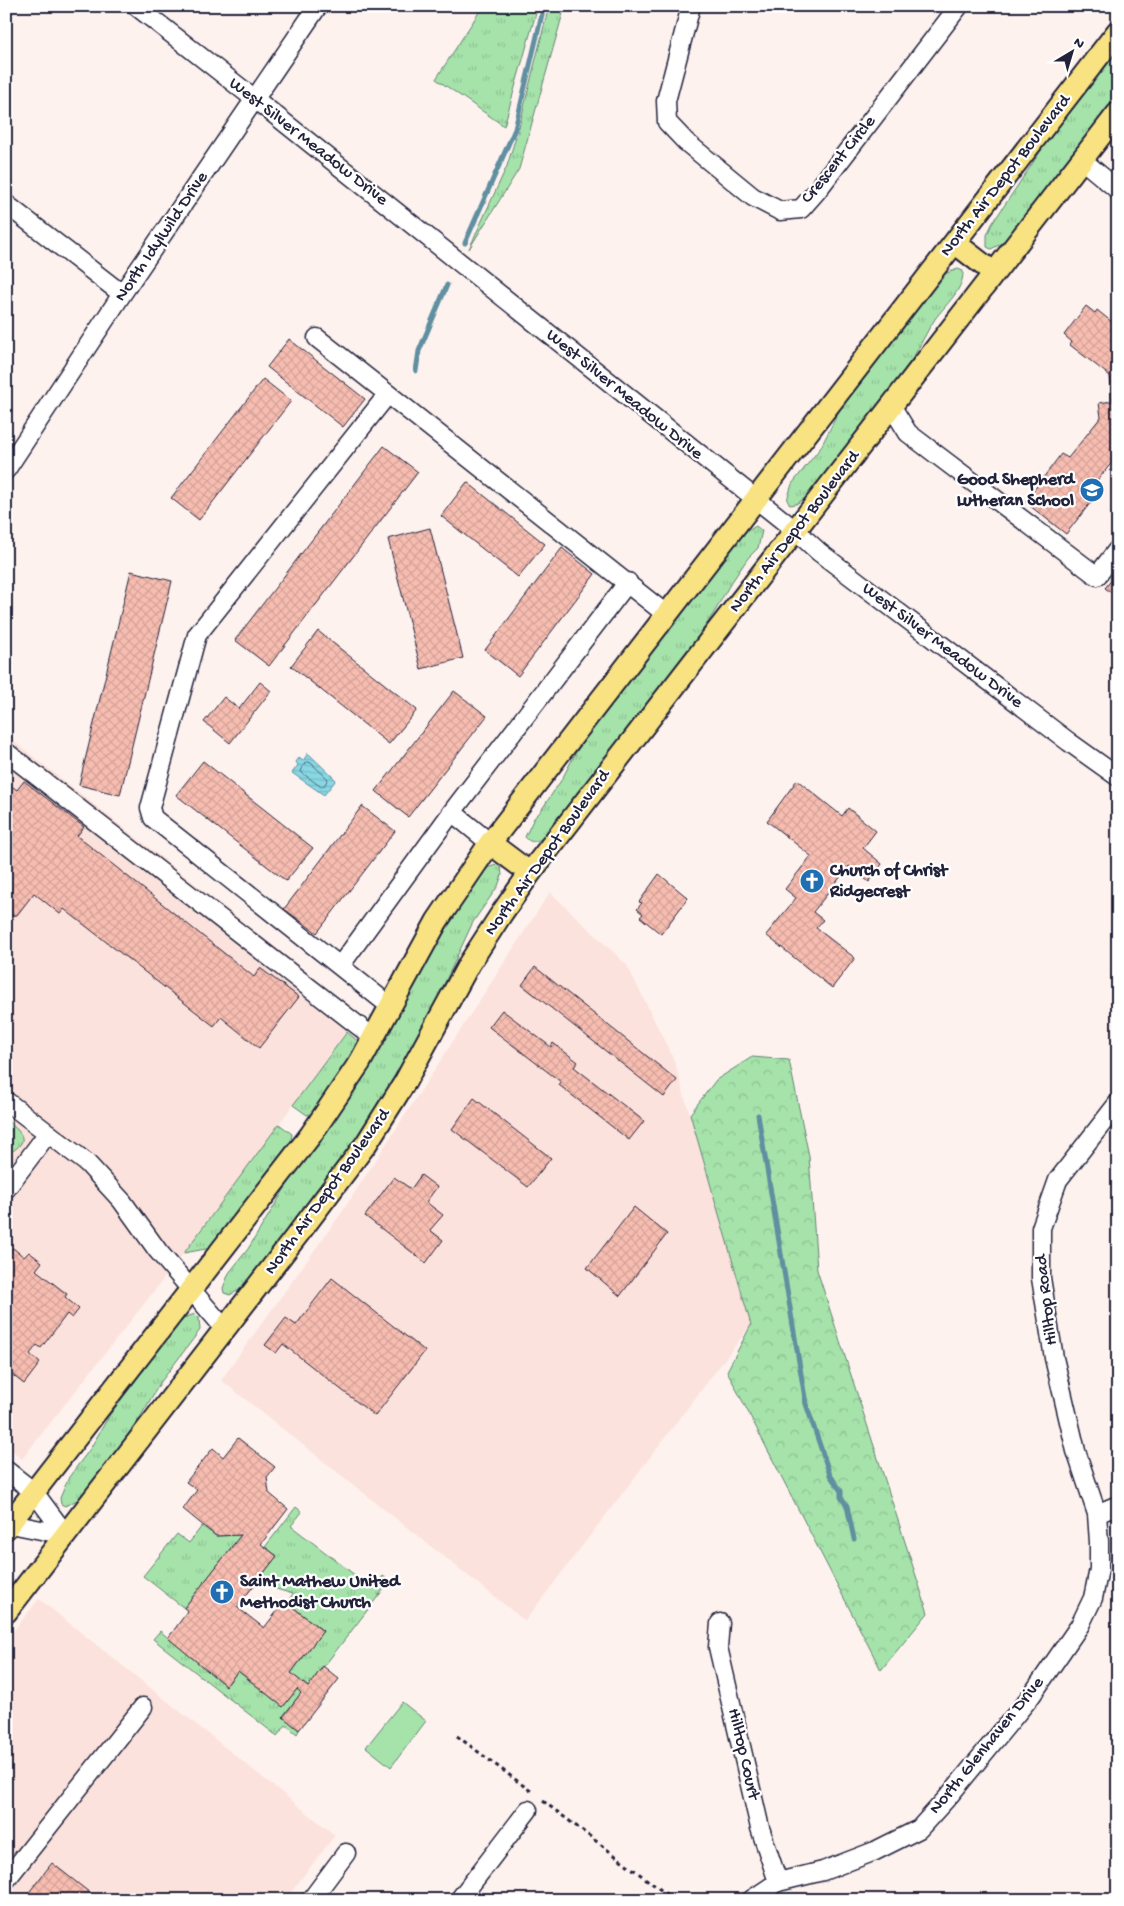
<svg xmlns="http://www.w3.org/2000/svg" width="1124" height="1906" viewBox="0 0 1124 1906" font-family="'Gochi Hand',sans-serif">
  <style>
    .built { fill: #fce2dc }
    .grass { fill: url(#grass-tufts); stroke: #648272 }
    .forest { fill: url(#forest-crowns); stroke: #648272 }
    .pitch { fill: #a5e3aa; stroke: #648272 }
    .water { fill: url(#water-rules); stroke: #5f8fa0 }
    .lines { fill: none; stroke-linecap: round; stroke-linejoin: round }
    .shore { stroke: #4b6b7f; stroke-width: 1 }
    .stream { stroke: #5f8fa0; stroke-width: 5 }
    .building { fill: url(#building-cross-hatch); stroke: #22223b }
    .minor-casing { stroke: #22223b; stroke-width: 21 }
    .major-casing { stroke: #22223b; stroke-width: 25 }
    .path { stroke: #22223b; stroke-width: 3; stroke-dasharray: 4 4; stroke-linecap: butt }
    .minor { stroke: #fff; stroke-width: 18 }
    .major { stroke: #f8e281; stroke-width: 21 }
    .labels { text-anchor: middle; dominant-baseline: central; stroke-width: 4.5; stroke-linejoin: round; paint-order: stroke }
    .street-label { font-size: 18px; fill: #22223b; stroke: #fff }
    .poi-label { font-size: 18px; font-weight: bold; fill: #22223b; stroke: #fff; text-anchor: start }
  </style>
  <defs>
    <pattern id="grass-tufts" width="24" height="20" patternUnits="userSpaceOnUse" patternTransform="scale(1.25)"><rect width="24" height="20" fill="#a5e3aa"/><path d="M3 7l-1-3M5 7V3M7 7l1-3M15 17l-1-3M17 17v-4M19 17l1-3" fill="none" stroke="#8ec293"/></pattern>
    <pattern id="forest-crowns" width="20" height="18" patternUnits="userSpaceOnUse" patternTransform="scale(1.25)"><rect width="20" height="18" fill="#a5e3aa"/><path d="M2 6a3 3 0 1 1 6 0M12 15a3 3 0 1 1 6 0" fill="none" stroke="#8ec293"/></pattern>
    <pattern id="water-rules" width="6" height="5" patternUnits="userSpaceOnUse" patternTransform="scale(1.25)"><rect width="6" height="5" fill="#88d8e4"/><path d="M0 2.5h6" fill="none" stroke="#75b9c4"/></pattern>
    <pattern id="building-cross-hatch" width="8" height="8" patternUnits="userSpaceOnUse" patternTransform="scale(1.25)"><rect width="8" height="8" fill="#f8bdb1"/><path d="M0 0l8 8M0 8l8-8" fill="none" stroke="#d4a299"/></pattern>
  </defs>
  <rect width="100%" height="100%" fill="#fef2ef"/>
  <filter id="ink" filterUnits="userSpaceOnUse"><feTurbulence type="fractalNoise" baseFrequency=".02" numOctaves="2"/><feDisplacementMap in="SourceGraphic" scale="10" xChannelSelector="R" yChannelSelector="G"/><feConvolveMatrix kernelMatrix="1 2 1 2 8 2 1 2 1" color-interpolation-filters="sRGB"/></filter>
  <g filter="url(#ink)">
    <path class="built" d="M6 735 360 1014 184 1253 22 1459 6 1446Z
      M550 892 627 965 674 1060 751 1325 525 1621 221 1380 342 1212Z
      M39 1599 335 1835 285 1900H6V1640Z"/>
    <path class="grass" d="M483 6H538L504 126 436 79Z
      M549 6H565L519 169 469 249 507 166 519 127Z
      M1118 50V92L1109 107 1019 225 1001 244 991 249 987 247V235L992 224 1044 146Z
      M958 269 963 271C964 290 945 305 935 319 926 332 920 347 912 359 878 406 842 451 807 497L796 504 790 505 787 500 792 484 821 447 839 411 869 368 944 274Z
      M756 526 762 531 758 548 748 558 729 586 715 611 694 644 545 837C537 841 532 845 525 837L534 818 540 812 562 779 575 754 591 729 738 537Z
      M497 865 501 868 502 875 498 886 473 922 426 1023 396 1078 373 1115 337 1168 244 1287 230 1295 224 1293 223 1288 229 1273 248 1249 295 1172 353 1094 430 956 479 876 489 867Z
      M347 1032 360 1043 316 1111 307 1115 293 1105Z
      M6 1120C25 1135 30 1142 6 1155Z
      M279 1124 292 1134 291 1141 211 1248 184 1253Z
      M195 1314 199 1318 200 1330 160 1383 135 1426 81 1498 65 1506 61 1504 60 1498 69 1477 90 1449 109 1416 174 1329 186 1317Z
      M296 1507 302 1512 291 1526 373 1589 383 1576 390 1581 308 1687 291 1673 323 1631 287 1602 293 1594 256 1583 277 1556 265 1547Z
      M202 1526 216 1536 241 1535 184 1608 143 1576 177 1534 189 1543Z
      M160 1631 226 1686 238 1671 283 1707 297 1689 301 1693 283 1716 299 1730 297 1734 286 1725 277 1736 153 1639Z"/>
    <path class="forest" d="M752 1057 789 1060 809 1156 817 1270 928 1613 881 1670 727 1371 751 1325 690 1114 716 1080Z"/>
    <path class="pitch" d="M402 1702 426 1721 391 1767 366 1747Z"/>
    <path class="water" d="M308 753 336 780 324 795 292 773 298 765 296 762 299 758 303 761Z"/>
    <g class="lines">
      <path class="shore" d="M308 762 311 763 328 779 324 786 321 787 301 772 303 766Z"/>
      <path class="stream" d="M465 243 515 129 544 6
        M416 371 419 351 447 285
        M758 1115 806 1404 830 1475 841 1491V1497L847 1506 854 1539"/>
    </g>
    <path class="building" d="M1086 306 1095 313 1097 310 1118 327V455L1096 482 1102 488 1066 534 1025 502 1061 454 1068 458 1101 417 1099 403 1112 401 1110 376 1070 345 1072 342 1064 335Z
      M289 339 365 399 343 427 267 367Z
      M263 379 291 401 199 520 171 498Z
      M384 446 418 472 269 666 235 640Z
      M467 482 545 544 518 577 441 516Z
      M430 528 463 658 421 669 388 539Z
      M562 548 595 574 518 676 485 650Z
      M131 571 172 581 120 795 79 785Z
      M1118 572V598L1105 588Z
      M318 631 417 710 389 744 291 666Z
      M260 682 271 691 230 743 204 722 224 697 239 709Z
      M454 691 487 716 408 817 376 791Z
      M203 761 313 848 286 881 176 795Z
      M797 780 842 816 848 808 876 831 863 848 882 864 869 882 849 866 813 912 823 920 816 928 855 958 832 988 766 935 796 898 785 889 811 856 767 821Z
      M24 781 84 827 77 836 254 977 260 968 299 997 259 1048 221 1017 214 1026 64 909 60 914 34 893 17 915 6 916V782L17 790Z
      M362 806 395 831 317 933 284 909Z
      M659 874 688 898 661 934 640 917 643 914 637 909 642 903 639 902Z
      M535 967 677 1080 664 1097 522 985Z
      M502 1010 551 1047 553 1043 578 1062 574 1067 644 1121 629 1140 559 1085 561 1082 489 1027Z
      M474 1098 551 1158 528 1187 452 1129Z
      M421 1175 437 1187 426 1202 443 1215 430 1230 443 1240 426 1263 365 1216 394 1177 411 1189Z
      M634 1207 667 1234 620 1296 587 1268Z
      M13 1248 24 1257 29 1252 42 1262 36 1270 67 1294 65 1297 79 1309 72 1318 67 1314 41 1348 37 1345 30 1354 40 1363 24 1384 6 1370V1257Z
      M332 1278 425 1351 375 1416 283 1344 276 1353 265 1345 286 1318 296 1325Z
      M238 1438 275 1467 267 1477 269 1493 288 1509 261 1544 277 1556 237 1607 264 1628 285 1601 323 1631 291 1673 308 1687 323 1666 339 1679 299 1730 283 1717 301 1693 297 1689 283 1707 238 1671 226 1686 168 1638 188 1611 184 1608 241 1535 216 1536 183 1509 197 1490 186 1482 213 1448 223 1457Z
      M52 1863 99 1900H23Z"/>
    <g class="lines">
      <defs>
        <path id="minor" d="M136 6 270 111 796 531 819 552 1069 742 1118 777
          M691 6 666 101 667 122 686 142 753 197 780 211 801 209 816 192 959 6
          M1082 160 1118 190
          M6 204 122 294
          M317 338 388 394
          M892 407 908 433 1097 576 1118 549
          M6 470 122 294 318 6
          M6 752 374 1038
          M452 812 490 843
          M340 966 452 812 628 582
          M390 1006 153 818 150 808 197 635 388 394 667 615
          M6 1101 87 1163 122 1201 158 1251 225 1329
          M6 1189 48 1133
          M6 1470 34 1492 66 1535
          M1097 1514 1076 1451 1054 1358 1041 1278V1228L1058 1180 1118 1103
          M6 1523 66 1535
          M720 1623 718 1647 760 1828 778 1882
          M6 1880 143 1707
          M311 1900 346 1853
          M459 1900 528 1810
          M751 1900 778 1882 823 1871 875 1851 919 1829 948 1797 1031 1696 1080 1625 1093 1598 1099 1569V1542L1097 1514 1118 1505"/>
        <path id="major" d="M955 243 994 273
          M490 843 530 873
          M6 1528 310 1136 360 1062 437 921 490 843 1118 31
          M6 1612 308 1221 366 1144 405 1082 469 964 502 913 530 873 1118 113"/>
      </defs>
      <use href="#minor" class="minor-casing"/>
      <use href="#major" class="major-casing"/>
      <path class="path" d="M457 1736 532 1792
        M543 1801 674 1900"/>
      <use href="#minor" class="minor"/>
      <use href="#major" class="major"/>
    </g>
  </g>
  <defs>
    <symbol id="school-disc" viewBox="-11 -11 22 22"><circle r="9.5" fill="#1f6fb2" stroke="#fff"/><path d="M0-5L7-2L0 1L-7-2ZM-4 1L0 2.5L4 1V4Q0 6-4 4Z" fill="#fff"/></symbol>
    <symbol id="church-disc" viewBox="-11 -11 22 22"><circle r="9.5" fill="#1f6fb2" stroke="#fff"/><path d="M-1.2-6h2.4v3.5h3.3v2.4h-3.3V6h-2.4V-.1h-3.3v-2.4h3.3Z" fill="#fff"/></symbol>
  </defs>
  <g fill-rule="evenodd">
    <use href="#school-disc" x="1078" y="476" width="28" height="28"/>
    <use href="#church-disc" x="798" y="867" width="28" height="28"/>
    <use href="#church-disc" x="208" y="1578" width="28" height="28"/>
  </g>
  <g class="labels">
    <g class="street-label">
      <text transform="translate(308 142) rotate(38)">West Silver Meadow Drive</text>
      <text transform="translate(839 160) rotate(-51)">Crescent Circle</text>
      <text transform="translate(1006 176) rotate(-52)">North Air Depot Boulevard</text>
      <text transform="translate(162 237) rotate(-56)">North Idylwild Drive</text>
      <text transform="translate(624 395) rotate(39)">West Silver Meadow Drive</text>
      <text transform="translate(795 532) rotate(-52)">North Air Depot Boulevard</text>
      <text transform="translate(942 646) rotate(37)">West Silver Meadow Drive</text>
      <text transform="translate(548 853) rotate(-54)">North Air Depot Boulevard</text>
      <text transform="translate(328 1192) rotate(-54)">North Air Depot Boulevard</text>
      <text transform="translate(1047 1300) rotate(-97)">Hilltop Road</text>
      <text transform="translate(987 1746) rotate(-51)">North Glenhaven Drive</text>
      <text transform="translate(743 1754) rotate(77)">Hilltop Court</text>
    </g>
    <g class="poi-label">
      <text x="1074" y="480" text-anchor="end">Good Shepherd<tspan x="1074" dy="21">Lutheran School</tspan></text>
      <text x="830" y="871">Church of Christ<tspan x="830" dy="21">Ridgecrest</tspan></text>
      <text x="240" y="1582">Saint Mathew United<tspan x="240" dy="21">Methodist Church</tspan></text>
    </g>
  </g>
  <rect width="1124" height="1906" fill="none" stroke="#fff" stroke-width="25"/>
  <rect x="12" y="12" width="1099" height="1881" fill="none" stroke="#22223b" stroke-width="2" filter="url(#ink)"/>
  <g transform="translate(1072 52) rotate(38)" stroke="#ffffff" stroke-width="4" paint-order="stroke">
  <path d="M0-4L9 19L0 12L-9 19Z" fill="#22223b"/>
  <text y="-8" font-size="14" font-weight="bold" text-anchor="middle" fill="#22223b">N</text>
  </g>
</svg>
